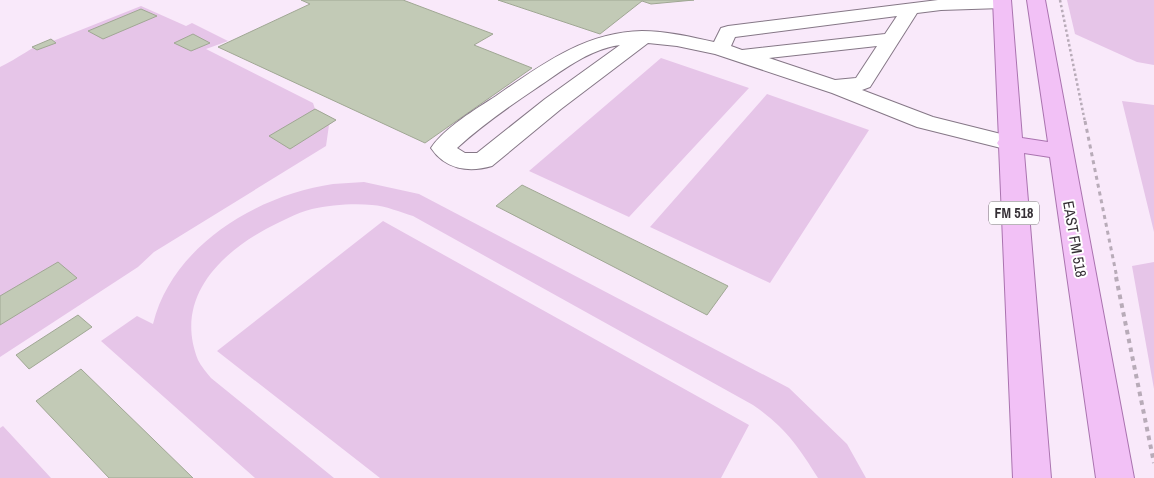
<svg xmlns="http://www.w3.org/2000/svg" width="1154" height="478" viewBox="0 0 1154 478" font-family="'Archivo Narrow',sans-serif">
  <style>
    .green { fill: #e6c5e8 }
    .building { fill: #c2cab6; stroke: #a0a794 }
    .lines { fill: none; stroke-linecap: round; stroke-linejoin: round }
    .minor-casing { stroke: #857786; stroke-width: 2 }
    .major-casing { stroke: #aa73af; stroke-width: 2 }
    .path-far2 { stroke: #b8abb8; stroke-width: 2.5; stroke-dasharray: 2.5 2.5; stroke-linecap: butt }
    .path-far1 { stroke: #b8abb8; stroke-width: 3; stroke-dasharray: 4 4; stroke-linecap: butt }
    .path { stroke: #b8abb8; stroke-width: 4; stroke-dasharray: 4.5 4.5; stroke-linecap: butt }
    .minor { fill: #fff; fill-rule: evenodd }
    .major { fill: #f2c1f6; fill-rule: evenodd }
    .labels { text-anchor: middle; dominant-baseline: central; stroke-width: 4; stroke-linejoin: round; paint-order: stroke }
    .shield { fill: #fff; stroke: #726d72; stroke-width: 1 }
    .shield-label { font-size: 14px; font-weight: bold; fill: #352f35 }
    .street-label { font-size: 15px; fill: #352f35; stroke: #fff }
  </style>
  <rect width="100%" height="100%" fill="#f9e9fa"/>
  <path class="green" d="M1067 0H1154V65L1137 62 1075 34Z
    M141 6 186 26 192 23 228 41 206 49 313 103 315 109 336 120 329 125 326 146 154 252 138 267 0 357V67C19 58 31 47 51 39L53 41Z
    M661 58 749 88 629 217 529 171Z
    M767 94 869 130 770 283 650 227Z
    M1122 101 1154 105V232Z
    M364 182 419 194 789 388 847 444 866 478H818C798 446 785 427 753 405L413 216C400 212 386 206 372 205 354 203 330 205 312 209 296 213 280 222 266 229 218 255 174 300 198 360 201 366 207 373 211 378L334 478H255L101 341 137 316 153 324C172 246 257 195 333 184 343 183 354 183 364 182Z
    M383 221 749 425 721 478H380L217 351Z
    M1154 262V389L1132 266Z
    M3 426 51 478H0V428Z"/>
  <path class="building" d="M301 0H403L493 34 474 45 532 68 425 143 218 47 310 4Z
    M498 0H694L651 4 642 1 600 34Z
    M141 9 157 16 103 39 88 31Z
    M193 34 210 43 191 51 174 43Z
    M51 39 56 43 37 50 32 47Z
    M315 109 336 120 290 149 269 136Z
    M522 185 728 286 707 315 496 206Z
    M58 262 77 278 0 325V296Z
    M78 315 92 327 29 369 16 355Z
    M81 369 193 478H109L36 401Z"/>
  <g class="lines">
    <defs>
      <path id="minor" d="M938 0H1009L1011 3 1008 7 1002 8 941 10 917 13 870 87 862 90 933 117 1017 138 1021 143 1017 148 1009 150 917 127 832 93 715 54 677 46 648 43 561 109 492 166C468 173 445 169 431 148 444 128 476 109 496 96 541 65 585 32 642 31 666 31 691 37 714 42L721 28 728 26ZM897 16 885 34 742 50 731 46 735 37ZM620 45 545 99 477 153H465L457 148C481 126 508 107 535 89 562 71 587 50 620 45ZM877 46 856 78 835 80 769 58Z"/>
      <path id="major" d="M993 0H1011L1022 138 1048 142 1027 0H1045L1134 478H1096L1050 157 1024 153 1051 478H1013L999 146 997 143 999 140Z"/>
    </defs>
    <use href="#minor" class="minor-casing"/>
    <use href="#major" class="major-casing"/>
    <path class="path-far2" d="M1060 0 1085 122"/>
    <path class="path-far1" d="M1085 121 1117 278"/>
    <path class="path" d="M1116 277 1154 463"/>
    <use href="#minor" class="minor"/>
    <use href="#major" class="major"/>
  </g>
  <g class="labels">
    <rect class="shield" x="989" y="201.5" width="50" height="23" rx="4"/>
    <g class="shield-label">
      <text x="1014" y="213">FM 518</text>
    </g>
    <g class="street-label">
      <text transform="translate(1075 239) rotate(80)">EAST FM 518</text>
    </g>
  </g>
</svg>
